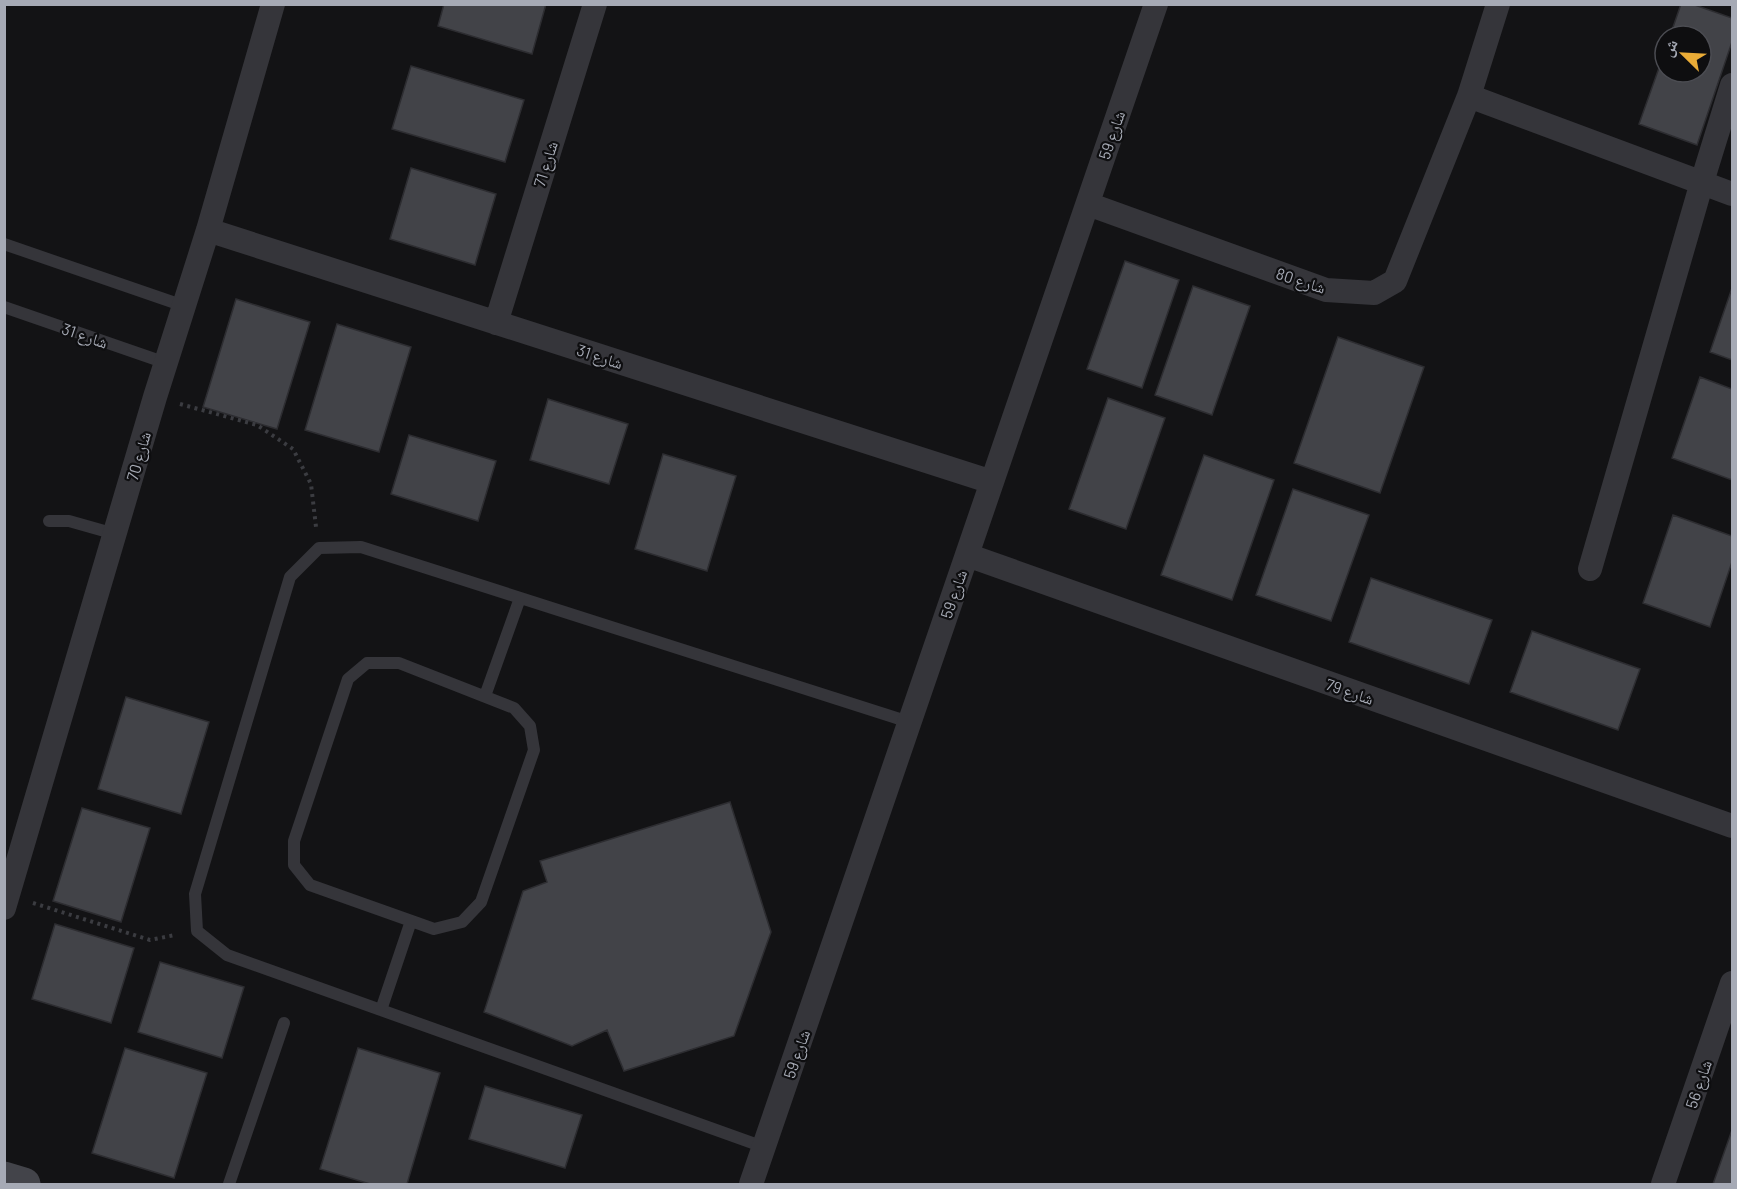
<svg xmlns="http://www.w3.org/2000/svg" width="1737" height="1189" viewBox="0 0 1737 1189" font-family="Barlow,'Noto Naskh Arabic',sans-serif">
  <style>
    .building { fill: #424348; stroke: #2d2d31; stroke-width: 1.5 }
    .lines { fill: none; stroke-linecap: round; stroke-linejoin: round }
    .path { stroke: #3b3c41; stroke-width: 4; stroke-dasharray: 3 4.5; stroke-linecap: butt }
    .lane { stroke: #35353a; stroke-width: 12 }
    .street { stroke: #35353a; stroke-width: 24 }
    .secondary { stroke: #43444a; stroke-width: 33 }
    .labels { text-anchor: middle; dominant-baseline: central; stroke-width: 4.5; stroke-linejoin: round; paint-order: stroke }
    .street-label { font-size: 16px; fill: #a6aab5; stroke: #0e0e10 }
  </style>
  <rect width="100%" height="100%" fill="#131315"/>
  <path class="building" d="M444 4H546L532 54 438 26Z
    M1681 4H1692L1732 18V42L1697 145 1639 124 1665 51V72H1701V36H1670Z
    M411 66 524 100 505 162 392 129Z
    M411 168 496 194 475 265 390 239Z
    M1125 261 1179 280 1142 388 1087 369Z
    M1193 286 1250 306 1212 415 1155 395Z
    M1732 288V360L1710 352Z
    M236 299 310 322 277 429 203 407Z
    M337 324 411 347 379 452 305 430Z
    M1338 337 1424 367 1380 493 1294 463Z
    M1700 377 1732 389V480L1672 458Z
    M1108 398 1165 418 1126 529 1069 509Z
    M548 399 628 424 609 484 530 460Z
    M409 435 496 461 478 521 391 494Z
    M663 454 736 476 707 571 635 549Z
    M1204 455 1274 480 1232 600 1161 575Z
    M1293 489 1369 515 1331 621 1256 595Z
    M1673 515 1732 536V562L1710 627 1643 603Z
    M1371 578 1492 620 1469 684 1349 642Z
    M1532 631 1640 669 1618 730 1510 692Z
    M126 697 209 722 181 814 98 789Z
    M730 802 771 932 734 1036 624 1071 607 1030 572 1046 484 1012 523 891 547 882 540 861Z
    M82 808 150 828 121 922 53 901Z
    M55 924 134 948 111 1023 32 999Z
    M160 962 244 987 222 1058 138 1032Z
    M125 1048 207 1073 174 1178 92 1153Z
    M358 1048 440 1073 407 1184H370L320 1169Z
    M485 1086 582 1115 565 1168 469 1139Z
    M1732 1130V1184H1713Z"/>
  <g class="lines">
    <path class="path" d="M180 404 257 425 293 449 311 484 316 527
      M33 903 150 940 175 935"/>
    <path class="lane" d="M4 244 184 306
      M4 307 166 363
      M49 521H69L115 534
      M367 663H399L514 708 530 726 534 750 481 902 462 922 434 929 310 885 294 865V841L348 679Z
      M485 696 520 598
      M381 1010 411 921
      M764 1147 227 955 197 931 195 894 290 577 319 548 361 547 909 722
      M229 1184 284 1023"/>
    <path class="street" d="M1469 96 1732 194
      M1088 204 1326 290 1374 293 1395 281 1469 96 1498 4
      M208 230 992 482
      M496 323 595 4
      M967 555 1732 826
      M1590 569 1702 182 1732 85
      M4 908 155 397 208 230 273 4
      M751 1184 1156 4
      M1663 1184 1732 983"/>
    <path class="secondary" d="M4 1178 24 1184"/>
  </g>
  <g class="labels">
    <g class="street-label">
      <text transform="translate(1111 135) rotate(-71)">شارع 59</text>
      <text transform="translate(545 164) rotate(-73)">شارع 71</text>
      <text transform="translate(1301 280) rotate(18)">شارع 80</text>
      <text transform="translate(85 335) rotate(19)">شارع 31</text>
      <text transform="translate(600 356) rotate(18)">شارع 31</text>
      <text transform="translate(138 456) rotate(-74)">شارع 70</text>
      <text transform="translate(953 594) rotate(-71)">شارع 59</text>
      <text transform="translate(1350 691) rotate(19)">شارع 79</text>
      <text transform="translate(796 1054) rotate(-71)">شارع 59</text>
      <text transform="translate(1698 1084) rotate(-71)">شارع 56</text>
    </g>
  </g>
  <rect width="1737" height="1189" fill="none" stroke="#a6aab5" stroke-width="12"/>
  <g transform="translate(1683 54) rotate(294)"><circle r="28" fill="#0e0e10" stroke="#4b4c52" stroke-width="1.5"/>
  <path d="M0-4.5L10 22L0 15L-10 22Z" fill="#eaac37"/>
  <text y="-9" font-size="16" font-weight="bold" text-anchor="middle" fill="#a6aab5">ش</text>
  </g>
</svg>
